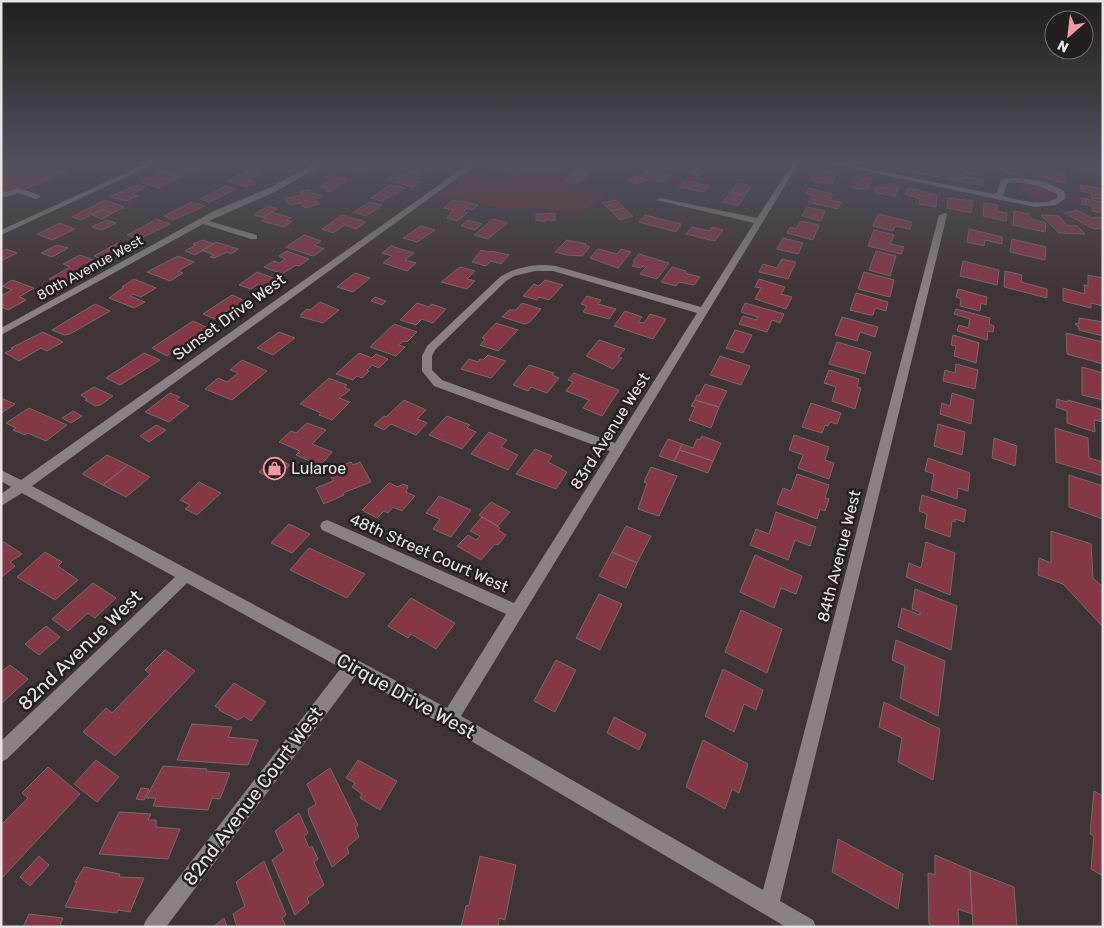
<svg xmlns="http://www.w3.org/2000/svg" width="1104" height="928" viewBox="0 0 1104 928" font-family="Rubik,sans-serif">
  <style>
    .green { fill: #613239 }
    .building { fill: #843846; stroke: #766a6b }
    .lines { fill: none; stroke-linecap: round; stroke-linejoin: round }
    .minor { fill: #888282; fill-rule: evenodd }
    .labels { text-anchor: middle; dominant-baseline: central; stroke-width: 5; stroke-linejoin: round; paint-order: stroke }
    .far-street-label { font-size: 14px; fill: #eae3e3; stroke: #221d1e }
    .street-label { font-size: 16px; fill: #eae3e3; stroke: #221d1e }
    .poi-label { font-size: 16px; fill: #eae3e3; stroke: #221d1e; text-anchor: start }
    .near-street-label { font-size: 19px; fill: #eae3e3; stroke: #221d1e }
  </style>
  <rect width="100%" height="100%" fill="#3f3435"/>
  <path class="green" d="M533 161H567C562 168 562 174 558 181L573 186 585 193 602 192 606 198 598 199C582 222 555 209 533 207 524 207 515 209 506 208 483 206 460 197 437 195L473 171 506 182Z
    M1021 183 1048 189 1056 193 1055 197C1040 206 1030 196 1018 187Z"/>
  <path class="building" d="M1 161H84L62 170 66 171 23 190 19 188 6 193 1 192Z
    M199 161H212L190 172 175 167 184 162 190 165Z
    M271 161H290L284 164 279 162 270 166 264 164Z
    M353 161H369L381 165 375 169 371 168 362 173 351 170 360 165 350 162Z
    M427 161H445L450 162 444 166 436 165 430 170 418 167Z
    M502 161H525L512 171 497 167Z
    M741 161H766L762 165Z
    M888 161H909L908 166 899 164 898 168 886 166Z
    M966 161 982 163 980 175 964 172Z
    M997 161H1007L1006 164 1024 167 1023 175 1003 171V169L995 166Z
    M1076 161 1103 164V175L1095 174 1094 171 1086 169V171L1072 168V165H1076Z
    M916 164 931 167 932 164 943 166 939 177 913 172Z
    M695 165 706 168 699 176 688 173Z
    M1033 165 1065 174 1064 183 1032 174Z
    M580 166 593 169 587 176 573 172Z
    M250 169 261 173 248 179 255 182 246 187 228 181Z
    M164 170 182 176 158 188 141 182 151 177 159 180 161 178 153 176Z
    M411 170 421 173 411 180 421 182 413 187 386 180 394 174 402 176Z
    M823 170 836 172 832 184 810 180 813 172 821 174Z
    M645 171 670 176 665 182 652 179 635 184 628 179 641 175Z
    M573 172 587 176 576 184 563 181Z
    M949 173 983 180V185L948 179Z
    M331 174 348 180 330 192 325 191 328 189 320 187 331 180 324 178Z
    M856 176 872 180 867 190 851 187Z
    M685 180 709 186 704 192 679 187Z
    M738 183 751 186 745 195 731 192Z
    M887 184 899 186 895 197 874 192 877 186 885 188Z
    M136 185 145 187 132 194 138 196 127 201 110 197Z
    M390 185 406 188 382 201 371 198Z
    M1080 185 1103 189V199L1092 198 1091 193 1081 191Z
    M226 186 236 189 209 202 200 199Z
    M809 188 833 194 830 200 841 202 838 209 808 202 812 195 806 194Z
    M908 188 937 195 936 207 919 204 920 199 906 194Z
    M310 190 311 194 317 193 322 197 315 199 319 204 305 208 300 203 290 205 285 199 301 195 300 191Z
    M731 192 745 195 738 206 723 202Z
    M948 198 973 201 971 213 947 208Z
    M1081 198 1103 202V213L1093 211 1092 206 1082 204Z
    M105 200 124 207 113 213 102 209 81 220 72 217Z
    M453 200 460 202 462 201 478 205 472 210 467 208 463 212 467 213 457 221 447 218 453 210 444 208Z
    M615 200 624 208 611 211 602 203Z
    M192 202 205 206 173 220 164 216Z
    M370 202 382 205 366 216 354 212Z
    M984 203 997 205V211L1007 213 1006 221 983 216Z
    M268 206 277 209 263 217 254 215Z
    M807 207 825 211 821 221 802 216Z
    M624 208 633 216 620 220 611 211Z
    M103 210 113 213 102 219 92 215Z
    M1077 210 1091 218 1099 217 1103 219V228L1094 229 1064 213Z
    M1014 211 1029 214V218L1046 223 1045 232 1013 225Z
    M272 212 291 218 286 220 292 222 284 227 262 221 266 218 263 217Z
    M555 213V220H544L545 222 536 220V214Z
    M878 214 912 222 910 229 895 226 893 231 873 226Z
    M342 215 366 222 356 229 345 225 333 233 322 229Z
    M645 215 681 224 676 232 639 222Z
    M1041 215 1059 216 1067 225 1077 226 1085 234 1059 233Z
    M157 219 170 224 139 239 127 235Z
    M493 219 507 223 488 239 474 235Z
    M106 220 116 223 102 230 92 227Z
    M468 220 482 224 475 230 461 226Z
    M800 221 819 225 813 240 787 233 790 227 796 229Z
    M60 223 75 229 52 240 37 234Z
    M421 226 435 230 417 242 403 238Z
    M692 227 709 231 712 227 723 230 715 241 686 234Z
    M969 229 1002 237V244L985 240 984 246 967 242Z
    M874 230 894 235 890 244 904 247 901 254 868 246Z
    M304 235 321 241 314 245 324 249 313 256 286 247Z
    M783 238 803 243 798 254 777 249Z
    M1012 239 1046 247 1045 260 1010 252Z
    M203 240 214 244 195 255 185 251 196 245 193 244Z
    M567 240 586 244 585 245 590 247 582 256 567 255 555 252Z
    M216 242 238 249 231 254 227 252 214 258 210 257 214 255 202 250Z
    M118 243 128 247 104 260 94 256Z
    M57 245 68 248 52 257 41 253Z
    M391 246 414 253 405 260 416 263 407 271 383 263 392 256 382 253Z
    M6 249 17 253 1 261V251Z
    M598 249 617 254 621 249 631 252 618 268 590 258Z
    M481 250 489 252 491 251 509 255 501 264 491 261 486 266 472 262Z
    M287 251 309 259 299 266 296 265 282 274 264 267 274 261 280 263 285 259 279 256Z
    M876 251 896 256 890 276 869 270Z
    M639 254 669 263 657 279 640 274 646 267 643 266 641 268 632 266 635 262 633 261Z
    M80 255 93 260 87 263 93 266 61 284 49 279 70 267 63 264Z
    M178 256 194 262 178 271 183 273 170 281 147 272Z
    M782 259 796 262 788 279 759 272 763 264 777 268Z
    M963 261 999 270 997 285 960 276Z
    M460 267 475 271 467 279 475 281 467 289 441 282Z
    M672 267 686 271 685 273 700 277 694 285 679 282 676 286 661 282Z
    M1005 271 1022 275 1021 282 1047 289V298L1004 287Z
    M257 272 279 280 267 287 258 284 251 289 239 285Z
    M864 272 894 280 890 297 858 289Z
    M355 273 370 278 353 292 337 287Z
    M1088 275 1103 278V306L1091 303V308L1063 301V288L1085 294 1084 285 1088 286Z
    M134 279 156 288 141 297 133 294 130 296 145 302 134 308 109 298 124 287H122Z
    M759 279 785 287 781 294 792 297 786 309 755 299 761 288 755 287Z
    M12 280 34 288 19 297 26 300 8 310 1 307 4 305 1 304V296L12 290 2 286Z
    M545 280 563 285 549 300 539 297 537 300 523 296 534 284 539 286Z
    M958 289 987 297 986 305 981 303 980 311 960 306 961 299 956 297Z
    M856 293 888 302 886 311 875 308 873 315H870L850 310Z
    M232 295 247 302 235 310 231 308 215 319 203 314Z
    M587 296 601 300 598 304 616 309 609 319 583 312 587 306 581 304Z
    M375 297 386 301 382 305 371 301Z
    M320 302 339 310 323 323 301 317V314L307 309 310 310Z
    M417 303 429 307 431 304 446 309 433 323 422 319 416 325 400 320Z
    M522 303 541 309 530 322 525 324 502 317 509 310H516Z
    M745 303 784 314 780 323 772 320 767 332 739 324 743 316 756 320 758 317 741 312Z
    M95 304 110 311 70 334 64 335 52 330Z
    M956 309 990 318 989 324 994 326 993 332 988 331 987 340 957 331 959 325 968 328 970 319 954 314Z
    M625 311 642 317 638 322 644 323 650 314 666 319 653 339 614 326Z
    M842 317 878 327 875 337 860 332 857 341 835 335Z
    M1079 318 1103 322V336L1079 330V327L1075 324 1079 323Z
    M193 321 208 328 167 356 152 348Z
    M496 323 518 330 498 351 480 345 485 339 482 338Z
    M394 324 417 332 407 342 404 341 398 345 405 347 396 356 370 347Z
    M735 330 752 335 743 353 726 348Z
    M43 332 63 342 47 351 41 348 19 361 5 353 13 349 11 348Z
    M279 332 295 338 273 355 257 348Z
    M1066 333 1103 342V364L1067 354Z
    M953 335 979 343 976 363 954 356 956 346 951 345Z
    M599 340 625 349 618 357 622 358 613 369 586 356Z
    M837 342 871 352 865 374 829 364Z
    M144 353 160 360 120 385 106 378Z
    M359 353 372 358 376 354 388 359 379 368 372 365 367 370 369 371 362 378 357 376 353 380 336 374Z
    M488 355 506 361 491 378 461 369 469 359 478 362 480 359 483 360Z
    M720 356 750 366 741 385 710 375Z
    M242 360 267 371 232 400 205 389 218 378 227 382 238 373 230 370Z
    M956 364 978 370 975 389 943 381 945 370 955 373Z
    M529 365 554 373 552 375 559 378 547 393 531 387 528 391 513 385Z
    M1082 367 1103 373V400L1082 395Z
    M829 370 859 379 857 387 861 388 855 409 832 401 836 387 824 383Z
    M574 373 619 390 602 416 583 408 589 400 566 391 573 382 568 380Z
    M329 378 347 385 344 387 350 390 339 398 350 402 332 420 319 415 321 413 300 404Z
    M705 384 727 391 719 407 695 400 697 395 699 396Z
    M94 387 113 396 100 405 95 406 85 400 87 399 81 395Z
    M170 393 180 397 176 400 189 406 169 422 145 412Z
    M952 393 974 400 971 424 940 414 942 403 950 406Z
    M1 398 15 404 1 413Z
    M1057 399 1067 402 1068 400 1103 410V422L1094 420 1095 432 1067 423V411L1056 407Z
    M404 400 426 410 417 419 427 423 416 435 391 424 384 430 374 425 384 416 386 417Z
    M695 400 719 407 711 428 689 420 695 407 691 406Z
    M811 403 841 413 837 424 830 422 828 426 825 425 822 433 802 427Z
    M29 408 67 425 46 441 28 433 25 435 13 430 16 428 6 423Z
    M73 411 82 416 71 423 62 418Z
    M447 416 470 425 467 428 476 432 462 449 429 435Z
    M307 423 326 430 312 444 332 452 318 468 310 464 312 462 296 455 300 451 279 442 291 431 296 433Z
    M938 424 965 432 962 455 934 446Z
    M156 425 166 430 149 442 140 436Z
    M1055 428 1088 438 1089 458 1103 462V476L1056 462Z
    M489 432 507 440 501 447 518 455 508 470 471 454Z
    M794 435 829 447 825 460 834 463 829 479 798 468 803 455 789 450Z
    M702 436 721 443 713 461 680 450 682 444 693 448 697 439 700 440Z
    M994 438 1017 446 1015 466 992 458Z
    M668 439 682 444 674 461 659 456Z
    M535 449 552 456 548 462 567 472 556 489 516 474Z
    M680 450 713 461 708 473 674 461Z
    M107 455 128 465 103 485 82 474Z
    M275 457 290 465 274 480 259 472Z
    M928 458 970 473 968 491 958 488 957 499 931 490 934 474 925 471Z
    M351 462 353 465 360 462 371 482 343 493 344 495 324 504 316 488 333 481 330 475 344 470 342 466Z
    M128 465 150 477 126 497 103 485Z
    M651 467 677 476 659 516 638 509 647 483 644 482Z
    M797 474 829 485 825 498 829 499 825 511 820 509 817 519 777 504 783 488 791 491Z
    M1069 475 1103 486V519L1069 507Z
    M199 482 221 493 197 515 185 509 190 505 180 500Z
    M389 483 398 487 403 484 408 486 406 492 415 496 402 511 393 507 388 513 384 511 377 518 362 510Z
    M922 495 966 510 964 522 955 519V522L952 521 950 537 925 528 927 514 919 511Z
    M439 496 471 510 451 537 433 529 440 519 426 513Z
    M491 502 510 512 498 526 479 515Z
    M776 512 816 527 810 546 795 540 788 560 750 545 756 529 769 534Z
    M482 517 500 528 498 530 506 535 498 545 495 544 481 560 457 546 468 535 476 540 480 536 470 531Z
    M289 524 310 534 292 553 271 543Z
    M626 526 651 536 637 563 612 552Z
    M1051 531 1091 544 1093 578 1103 587V627L1063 584 1038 575 1039 558 1051 563Z
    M4 542 22 554 10 562 15 566 2 577 1 544Z
    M926 542 955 553 950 595 906 577 909 563 921 568Z
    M309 548 365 574 347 598 290 570Z
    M45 552 62 562 58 566 78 580 55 600 17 577Z
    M612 552 637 563 626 588 599 576Z
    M755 555 802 576 796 594 781 588 774 608 740 592Z
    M93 583 116 598 95 618 88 613 68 631 52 619Z
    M915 589 957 606 951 650 898 627 902 608 920 615V612L912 609Z
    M599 594 622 604 600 650 576 638Z
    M411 598 455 623 436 649 411 634 408 638 388 626Z
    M741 610 782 629 767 673 725 652Z
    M46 626 60 637 39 655 25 644Z
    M896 640 945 661 938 716 900 698 905 666 892 660Z
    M165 650 195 671 115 756 83 732 106 708 112 713 150 674 145 670Z
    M556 660 576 670 555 712 534 701Z
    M10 665 28 679 1 704V672Z
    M723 669 763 690 756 710 744 704 734 732 705 716Z
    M234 683 266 702 251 721 244 716 238 720 219 710 220 709 215 706Z
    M884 702 940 729 933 780 898 762 902 738 879 727Z
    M614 717 646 734 639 750 607 733Z
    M192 724 232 727 228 737 258 740 248 765 177 760Z
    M703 740 748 764 739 793 732 789 725 809 686 787Z
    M96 760 119 777 97 802 74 784Z
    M358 760 397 781 380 810 360 798 362 794 352 787 355 783 346 778Z
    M163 766 207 769 206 771 230 773 220 799 212 798 208 810 153 806 156 798H146Z
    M48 767 80 794 1 879V825L28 798 22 793Z
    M330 768 358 825 355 827 359 837 347 847 349 853 332 867 309 815 308 809 316 804 307 784Z
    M141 788 149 789 144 800 136 799Z
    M1094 791 1103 796V876L1091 869 1094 836 1090 834Z
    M119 812 151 814 148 820H156V827L180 829 168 859 99 854Z
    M299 813 308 833 304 836 309 848 312 846 318 859 314 862 324 885 307 898 309 903 295 915 272 860 284 851 275 831Z
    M838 839 903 874 898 909 832 872Z
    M935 855 970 870 972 914 958 909 959 927H936L929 924 928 873 935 875Z
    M39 856 49 865 30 886 20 877Z
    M480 856 516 865 505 920 499 918 498 927H461L466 906 469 905Z
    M264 861 286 915 282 918 286 927H237L233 914 245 906 236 882Z
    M84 867 120 874 119 877 144 878 130 912 118 910 117 913 65 907 77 882H75Z
    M970 870 1014 887 1017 927H973Z
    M29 914 63 918 60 925 69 927H23Z
    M224 918 227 927H213Z"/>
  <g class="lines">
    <path class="minor" d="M105 161H116L117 162 113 164 105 163Z
      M152 161H161L1 235V230Z
      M320 161H329L275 192 209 221 257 235V239H251L203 224 1 335V328L214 211 269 188Z
      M473 161H481L32 486 447 708 506 614 322 530 320 526 322 522 327 520 332 522 514 603 610 451 434 386 422 371V356L427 346 500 277C515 267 538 263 556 266L701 307 754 223 656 200 660 198 757 218 794 161H800L461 716 763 890 939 215 946 213 947 215 780 901 813 920 816 927H786L444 725 355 676 166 927H143L146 920 341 668 187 583 7 759 1 762V741L175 577 22 493 1 506V494L11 487 1 481V470L21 480ZM535 271H553L697 313 615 443 442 380 432 370V356L435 350 506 281 514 276Z
      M818 161H830L993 194 997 193 1001 180C1022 175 1046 180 1064 191L1066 198 1056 205 1035 207ZM1017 182 1038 186 1057 194 1058 197C1042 208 1020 200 1003 196L1007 183Z
      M18 188 39 195 40 197 36 199 18 193 6 197 1 196V191L6 192Z"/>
  </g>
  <linearGradient id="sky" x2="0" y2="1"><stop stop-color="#231d1d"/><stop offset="0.56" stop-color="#52505c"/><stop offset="1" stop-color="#52505c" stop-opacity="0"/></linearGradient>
  <rect width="1104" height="290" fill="url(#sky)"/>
  <defs>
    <symbol id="shop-ring" viewBox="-11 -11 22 22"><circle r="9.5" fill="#221d1e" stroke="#f49aa6" stroke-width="1.5"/><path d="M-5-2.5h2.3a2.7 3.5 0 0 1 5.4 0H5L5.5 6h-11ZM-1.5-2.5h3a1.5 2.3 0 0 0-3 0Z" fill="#f49aa6"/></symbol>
  </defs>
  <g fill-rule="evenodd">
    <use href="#shop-ring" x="262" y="456" width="25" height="25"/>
  </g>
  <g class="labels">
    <g class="far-street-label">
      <text transform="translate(90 268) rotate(-29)">80th Avenue West</text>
    </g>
    <g class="street-label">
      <text transform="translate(229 317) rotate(-36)">Sunset Drive West</text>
      <text transform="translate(610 431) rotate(-58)">83rd Avenue West</text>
      <text transform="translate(429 553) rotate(24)">48th Street Court West</text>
      <text transform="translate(839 556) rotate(-76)">84th Avenue West</text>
    </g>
    <g class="poi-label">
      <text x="291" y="468">Lularoe</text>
    </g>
    <g class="near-street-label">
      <text transform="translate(80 650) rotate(-44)">82nd Avenue West</text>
      <text transform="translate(406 696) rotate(29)">Cirque Drive West</text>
      <text transform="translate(253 796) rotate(-53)">82nd Avenue Court West</text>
    </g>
  </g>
  <rect width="1104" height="928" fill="none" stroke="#eae3e3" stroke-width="5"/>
  <g transform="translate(1069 35) rotate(208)"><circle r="24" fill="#221d1e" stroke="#726c6d"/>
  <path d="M0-4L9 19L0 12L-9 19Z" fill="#f49aa6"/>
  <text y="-8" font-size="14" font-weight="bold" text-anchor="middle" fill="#eae3e3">N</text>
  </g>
</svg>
